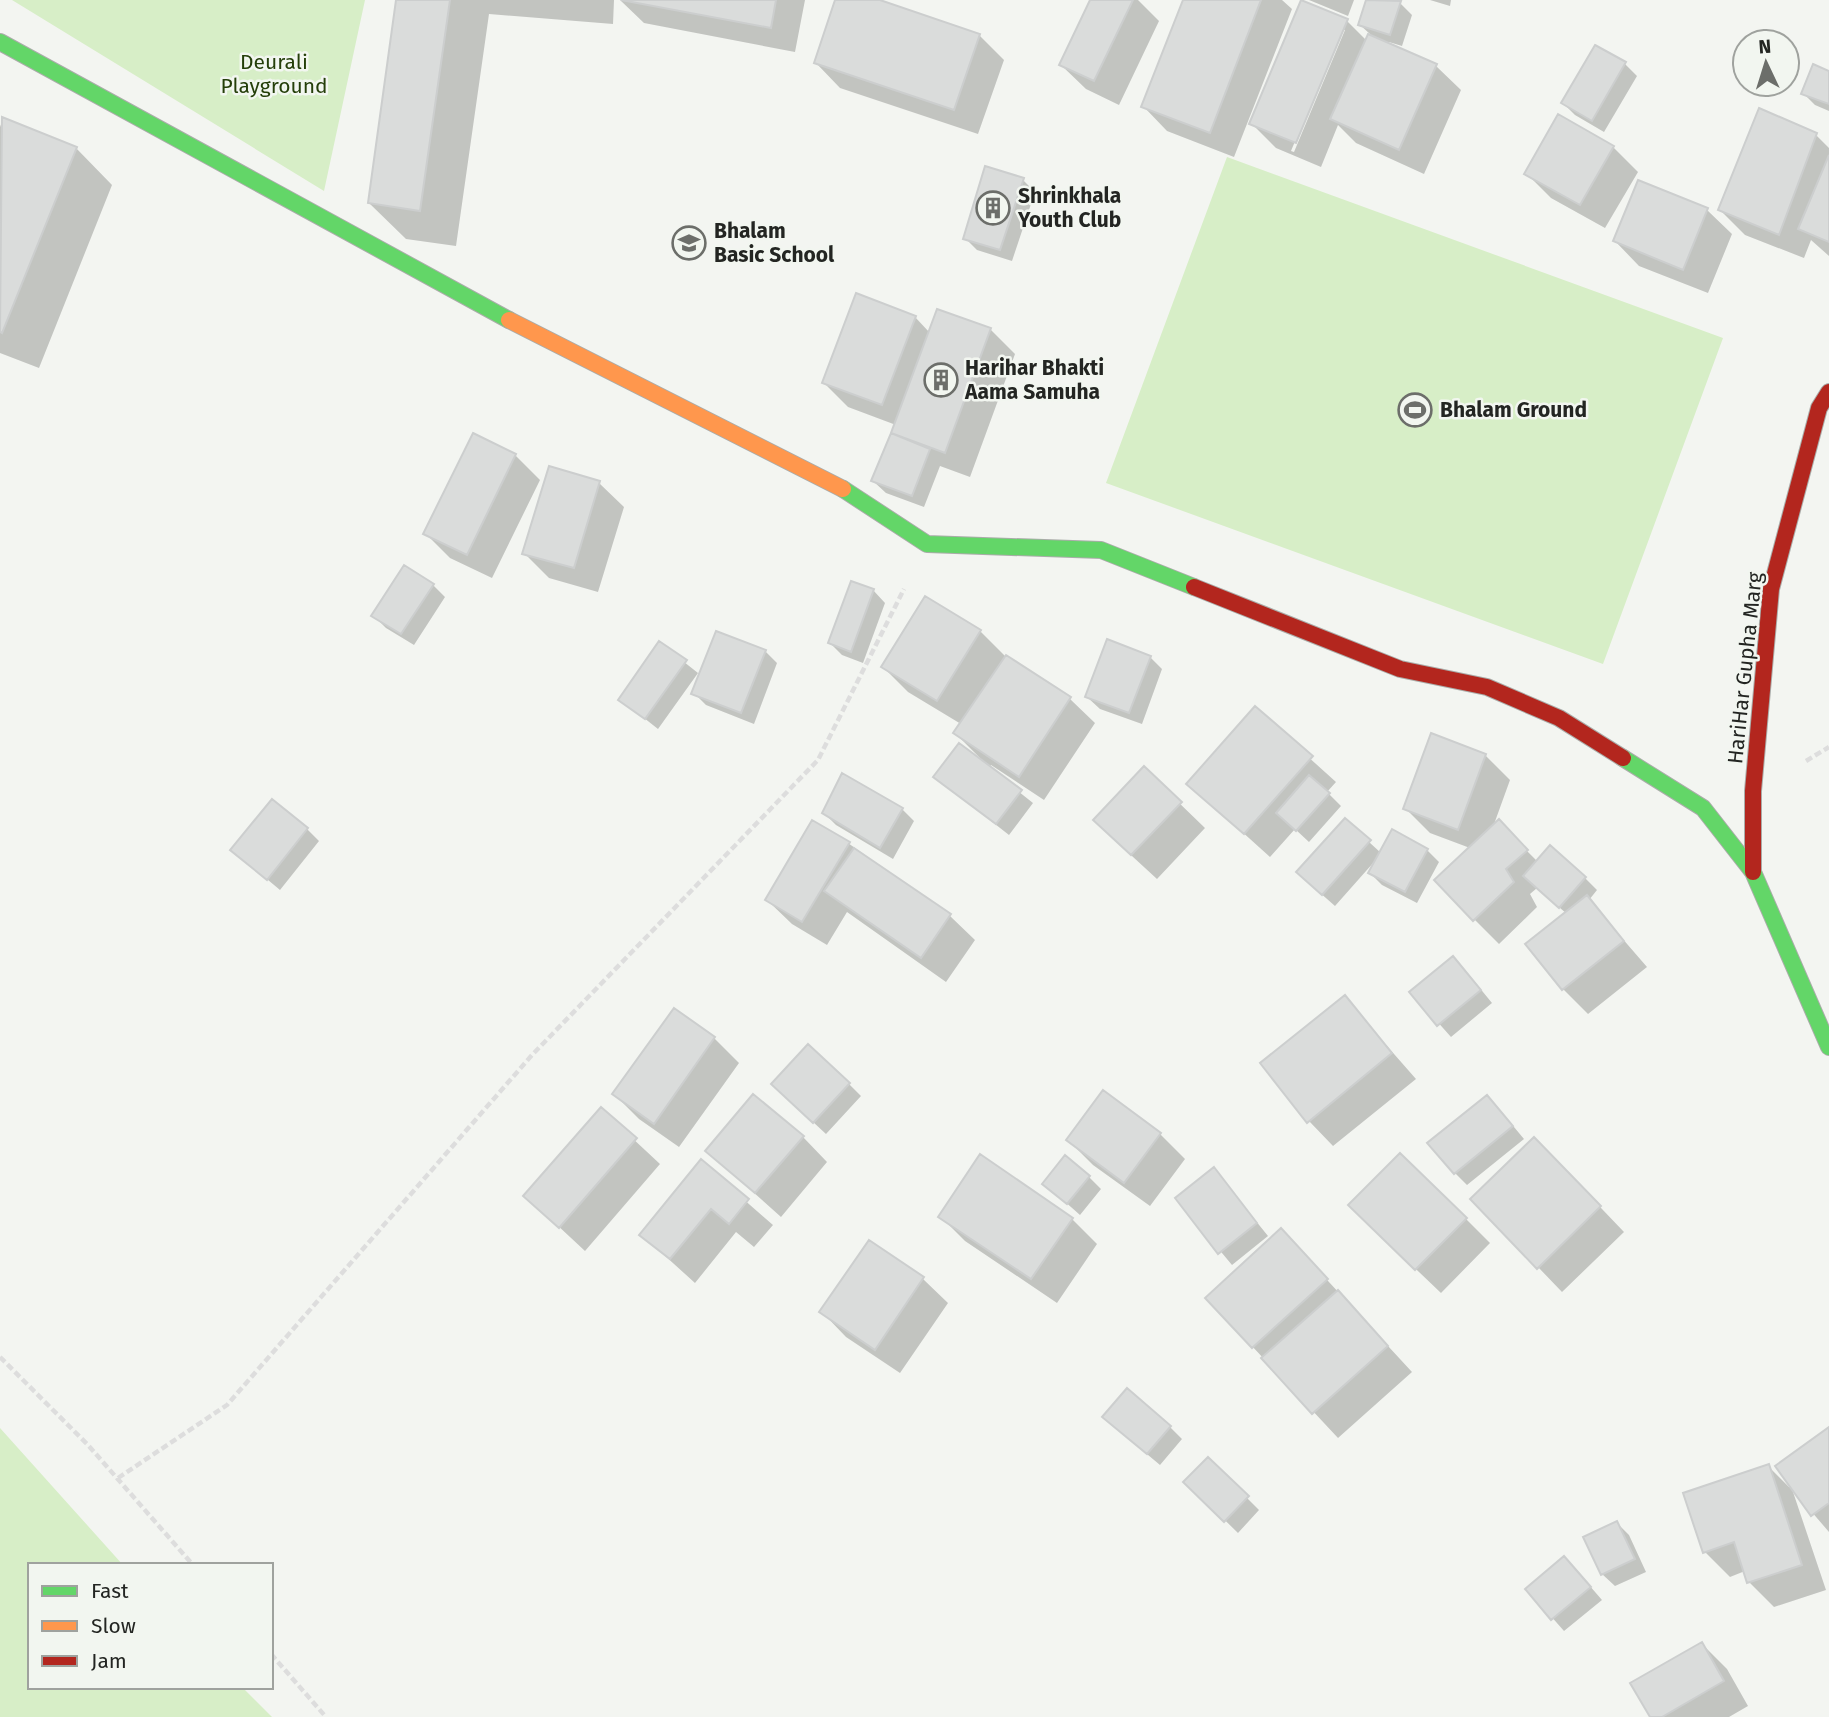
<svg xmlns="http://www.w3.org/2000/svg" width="1829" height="1717" viewBox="0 0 1829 1717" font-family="'Fira Sans',sans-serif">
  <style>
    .green { fill: #d7eec7 }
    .shadow { fill: #0003; fill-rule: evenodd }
    .building { fill: #dadcdb; stroke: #cccece; stroke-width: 2 }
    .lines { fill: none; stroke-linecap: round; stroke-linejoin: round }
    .fast-casing { stroke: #aaaca9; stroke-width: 18 }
    .slow-casing { stroke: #aaaca9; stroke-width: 18 }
    .jam-casing { stroke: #aaaca9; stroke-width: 18 }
    .path { stroke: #ddd; stroke-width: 4.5; stroke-dasharray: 7 3.5; stroke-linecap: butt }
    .fast { stroke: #63d668; stroke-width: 16 }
    .slow { stroke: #ff974d; stroke-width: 16 }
    .jam { stroke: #b3261e; stroke-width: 16 }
    .labels { text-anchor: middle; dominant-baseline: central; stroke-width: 5; stroke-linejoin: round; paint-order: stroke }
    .park-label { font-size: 21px; fill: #253f0a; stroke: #f2f6f0 }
    .poi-label { font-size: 21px; font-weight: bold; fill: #232522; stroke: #f2f6f0; text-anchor: start }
    .street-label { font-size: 21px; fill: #232522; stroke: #f2f6f0 }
  </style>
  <rect width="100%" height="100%" fill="#f3f5f1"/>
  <path class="green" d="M12 0H365L324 191Z
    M1227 157 1723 338 1603 664 1106 483Z
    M0 1428 123 1565H30V1687H242L272 1717H0Z"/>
  <path class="shadow" d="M398 0H614L613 24 489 14 456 246 406 239 369 203Z
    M620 0H805L795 52 644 23Z
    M837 0H874L979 35 1004 60 978 134 840 88 816 63Z
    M1092 0H1138L1159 21 1119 105 1086 89 1061 65Z
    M1185 0H1282L1292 9 1234 157 1167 131 1143 106Z
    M1309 0H1354L1348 16Z
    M1368 0 1400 3 1412 15 1402 46 1389 42 1388 44 1436 66 1461 90 1424 174 1356 143 1338 125 1321 167 1276 148 1251 123 1347 21 1367 41 1370 34 1360 25ZM1341 30H1345L1294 152 1291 151Z
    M1430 0H1451L1450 6Z
    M1625 64 1637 76 1604 132 1575 115 1563 103Z
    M1829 73V111L1815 105 1803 93Z
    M3 119 76 148 112 185 39 368 0 353V127Z
    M1816 135 1829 148V256L1811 240 1804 258 1745 235 1720 210Z
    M1613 147 1638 172 1605 228 1551 198 1526 173Z
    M1023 180 1035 192 1012 261 977 250 965 238Z
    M1639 182 1707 210 1732 234 1708 293 1639 266 1615 241Z
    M915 317 930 333 990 329 1015 354 970 477 940 466 924 507 886 493 873 481 896 425 848 407 824 383Z
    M515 455 540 480 492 578 450 558 426 534Z
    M599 483 624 507 598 592 549 578 524 553Z
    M433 585 445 597 414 645 386 628 374 616Z
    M873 590 885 603 863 663 842 655 830 643Z
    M980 631 1006 657 1070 699 1095 723 1044 800 991 765 989 768 1033 803 1009 835 935 777 980 758 955 733 961 724 908 692 883 667Z
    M660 643 698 673 658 729 620 699Z
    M765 651 777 663 754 724 706 705 694 693Z
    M1150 657 1162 669 1142 724 1100 709 1087 697Z
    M1255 709 1336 782 1327 792 1341 806 1309 842 1295 829 1270 857 1189 784Z
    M1485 755 1510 780 1493 827 1498 822 1538 862 1585 878 1597 890 1589 900 1647 967 1588 1014 1563 989 1567 914 1537 888 1530 894 1537 907 1499 944 1474 919 1470 848 1430 833 1405 808Z
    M1144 769 1205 828 1157 879 1120 845Z
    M902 809 914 821 893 859 836 825 824 813Z
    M1345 820 1381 853 1427 850 1439 862 1417 903 1382 885 1370 873 1374 862 1335 906 1310 884Z
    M307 829 319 841 280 890 232 850Z
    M848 843 950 916 975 940 946 982 847 912 827 945 792 924 767 900Z
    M1465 970 1492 1003 1451 1037 1411 992Z
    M1344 997 1416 1079 1333 1146 1309 1121Z
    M674 1010 714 1038 739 1063 679 1147 639 1119 614 1094Z
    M849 1084 861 1096 826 1134 785 1096Z
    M601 1109 660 1164 585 1251 526 1196Z
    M1499 1109 1524 1139 1467 1185 1455 1173Z
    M1160 1134 1185 1159 1150 1206 1093 1165 1068 1140Z
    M803 1137 827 1162 781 1217 707 1151Z
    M701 1162 773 1225 754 1247 736 1232 695 1283 642 1235Z
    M1559 1164 1624 1232 1562 1292 1538 1267Z
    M1214 1169 1268 1236 1232 1265 1177 1199Z
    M1089 1177 1101 1189 1080 1215 1045 1184Z
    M940 1216 1072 1219 1097 1244 1057 1303 965 1241Z
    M1466 1219 1490 1243 1441 1293 1375 1230Z
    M1281 1230 1412 1372 1338 1438 1207 1298Z
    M869 1242 923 1279 948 1303 900 1373 846 1337 822 1312Z
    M1170 1427 1182 1439 1160 1465 1117 1429Z
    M1829 1429V1532L1792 1489 1826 1590 1774 1607 1749 1582 1745 1571 1730 1577 1705 1552 1768 1466 1789 1487Z
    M1208 1459 1259 1510 1238 1533 1186 1482Z
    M1617 1523 1629 1535 1646 1572 1615 1586 1602 1574Z
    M1576 1570 1602 1600 1564 1631 1527 1589Z
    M1702 1644 1727 1669 1748 1706 1729 1717H1652Z"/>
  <path class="building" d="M396 0H450L420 211 368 203Z
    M621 0H776L771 28Z
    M835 0H880L980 34 954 110 814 63Z
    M1090 0H1133L1094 81 1059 65Z
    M1183 0H1261L1210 133 1141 107Z
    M1301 0 1348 19 1296 143 1249 124Z
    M1366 0 1401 1 1390 35 1358 25Z
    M1368 34 1437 64 1399 150 1330 119Z
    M1595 45 1626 62 1592 121 1561 103Z
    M1813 64 1829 71V104L1801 94Z
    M1759 108 1817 133 1779 235 1718 210Z
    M1558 114 1614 146 1580 205 1524 174Z
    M2 117 77 147 2 333 0 332Z
    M1829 155V242L1798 229Z
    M985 166 1024 178 1000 250 963 239Z
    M1638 180 1708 208 1683 270 1613 241Z
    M856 293 916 316 882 405 822 383Z
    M937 309 991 328 945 453 891 433Z
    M473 433 516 454 467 555 423 534Z
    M891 433 930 449 912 496 871 481Z
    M549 466 600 481 574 568 522 554Z
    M404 565 434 584 401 634 371 616Z
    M851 581 874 589 851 652 828 643Z
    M925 596 981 630 937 701 881 667Z
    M716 631 766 650 741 713 691 694Z
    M1107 639 1151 656 1129 713 1085 697Z
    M659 641 687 660 645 719 618 700Z
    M1006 655 1071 697 1019 777 953 733Z
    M1255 706 1313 756 1244 834 1186 784Z
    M1431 733 1486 754 1458 830 1403 809Z
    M959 743 1022 790 996 824 933 777Z
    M1144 766 1182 802 1131 855 1093 820Z
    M842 773 903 808 880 848 822 813Z
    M1309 775 1330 793 1296 831 1276 813Z
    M272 799 308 828 267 880 230 850Z
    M1345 818 1371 840 1322 895 1296 872Z
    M1499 819 1528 850 1506 869 1514 882 1473 921 1434 880Z
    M812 820 850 842 802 922 765 900Z
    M1392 829 1428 849 1405 892 1368 873Z
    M1550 845 1586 877 1559 908 1523 876Z
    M854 848 951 914 921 958 824 891Z
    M1587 895 1624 941 1562 990 1525 944Z
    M1453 956 1481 990 1437 1026 1409 992Z
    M1345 995 1392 1053 1307 1123 1260 1063Z
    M674 1008 715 1037 654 1124 612 1094Z
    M808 1044 850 1083 813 1123 771 1084Z
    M1103 1090 1161 1133 1124 1183 1066 1140Z
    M753 1094 804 1136 755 1193 705 1151Z
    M1487 1095 1513 1126 1454 1174 1427 1143Z
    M601 1107 637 1138 559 1228 523 1196Z
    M1534 1137 1601 1206 1537 1269 1470 1199Z
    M1400 1153 1467 1218 1415 1270 1348 1205Z
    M980 1154 1073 1218 1031 1279 938 1217Z
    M1065 1155 1090 1176 1067 1204 1042 1184Z
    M701 1159 749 1199 729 1224 711 1209 670 1259 639 1235Z
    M1214 1167 1257 1223 1218 1254 1175 1198Z
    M1281 1228 1328 1279 1252 1348 1205 1298Z
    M869 1240 924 1277 875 1350 819 1312Z
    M1338 1290 1388 1346 1312 1414 1261 1358Z
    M1127 1388 1171 1426 1147 1454 1102 1417Z
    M1829 1427V1503L1811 1516 1775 1466Z
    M1208 1457 1249 1496 1224 1522 1183 1482Z
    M1769 1464 1802 1565 1747 1583 1734 1542 1703 1553 1683 1493Z
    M1617 1521 1635 1559 1601 1575 1583 1537Z
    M1564 1556 1591 1587 1551 1620 1525 1589Z
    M1702 1642 1724 1681 1662 1717H1650L1630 1683Z"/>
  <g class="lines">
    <defs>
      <path id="fast" d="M0 42 509 320
        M843 489 927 544 1101 550 1194 587
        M1623 758 1703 808 1753 872 1829 1047"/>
      <path id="slow" d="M509 320 843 489"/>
      <path id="jam" d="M1194 587 1400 669 1487 687 1559 718 1623 758
        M1753 872V791L1771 589 1819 408 1829 392"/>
    </defs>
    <use href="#fast" class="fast-casing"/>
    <use href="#slow" class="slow-casing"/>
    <use href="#jam" class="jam-casing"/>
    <path class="path" d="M1806 761 1829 747
      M0 1357 88 1445 193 1565
      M118 1478 227 1405 532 1055 818 760 904 589
      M271 1654 326 1717"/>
    <use href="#fast" class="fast"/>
    <use href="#slow" class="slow"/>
    <use href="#jam" class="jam"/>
  </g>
  <defs>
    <symbol id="building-ring" viewBox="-11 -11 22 22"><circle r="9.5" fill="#f2f6f0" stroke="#6c6e6a" stroke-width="1.5"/><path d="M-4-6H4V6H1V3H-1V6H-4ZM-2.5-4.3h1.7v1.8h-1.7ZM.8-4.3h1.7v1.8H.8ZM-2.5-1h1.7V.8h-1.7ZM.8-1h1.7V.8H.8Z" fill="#6c6e6a"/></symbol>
    <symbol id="school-ring" viewBox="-11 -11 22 22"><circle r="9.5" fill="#f2f6f0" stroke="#6c6e6a" stroke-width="1.5"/><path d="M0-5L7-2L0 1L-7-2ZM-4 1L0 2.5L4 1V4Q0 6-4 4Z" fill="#6c6e6a"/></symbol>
    <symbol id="stadium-ring" viewBox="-11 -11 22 22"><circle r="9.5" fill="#f2f6f0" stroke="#6c6e6a" stroke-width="1.5"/><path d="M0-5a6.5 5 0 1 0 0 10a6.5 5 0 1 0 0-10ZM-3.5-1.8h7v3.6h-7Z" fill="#6c6e6a"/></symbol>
  </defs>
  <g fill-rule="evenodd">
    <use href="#building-ring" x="974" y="189" width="38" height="38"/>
    <use href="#school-ring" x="670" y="224" width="38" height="38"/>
    <use href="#building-ring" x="922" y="361" width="38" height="38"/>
    <use href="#stadium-ring" x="1396" y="391" width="38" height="38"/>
  </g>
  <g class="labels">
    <g class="park-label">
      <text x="274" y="62">Deurali<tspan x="274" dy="24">Playground</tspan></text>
    </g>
    <g class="poi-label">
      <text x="1018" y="196">Shrinkhala<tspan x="1018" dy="24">Youth Club</tspan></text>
      <text x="714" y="231">Bhalam<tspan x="714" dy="24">Basic School</tspan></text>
      <text x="965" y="368">Harihar Bhakti<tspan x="965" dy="24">Aama Samuha</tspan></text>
      <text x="1440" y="410">Bhalam Ground</text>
    </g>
    <g class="street-label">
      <text transform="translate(1745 668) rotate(-84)">HariHar Gupha Marg</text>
    </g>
  </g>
  <rect x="28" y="1563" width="245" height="126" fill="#f2f6f0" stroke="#9fa29e" stroke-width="2"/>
  <rect x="42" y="1586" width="35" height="10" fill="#63d668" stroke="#9fa29e" stroke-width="2"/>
  <text x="91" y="1598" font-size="21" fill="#232522">Fast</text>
  <rect x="42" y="1621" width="35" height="10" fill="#ff974d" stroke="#9fa29e" stroke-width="2"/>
  <text x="91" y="1633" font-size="21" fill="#232522">Slow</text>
  <rect x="42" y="1656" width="35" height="10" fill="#b3261e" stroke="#9fa29e" stroke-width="2"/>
  <text x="91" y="1668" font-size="21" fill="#232522">Jam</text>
  <g transform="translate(1766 63) rotate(356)"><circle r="33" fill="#f2f6f0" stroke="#9fa29e" stroke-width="2"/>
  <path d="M0-5L12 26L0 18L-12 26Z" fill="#6c6e6a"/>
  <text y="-10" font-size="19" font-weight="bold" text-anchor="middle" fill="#232522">N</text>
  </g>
</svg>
